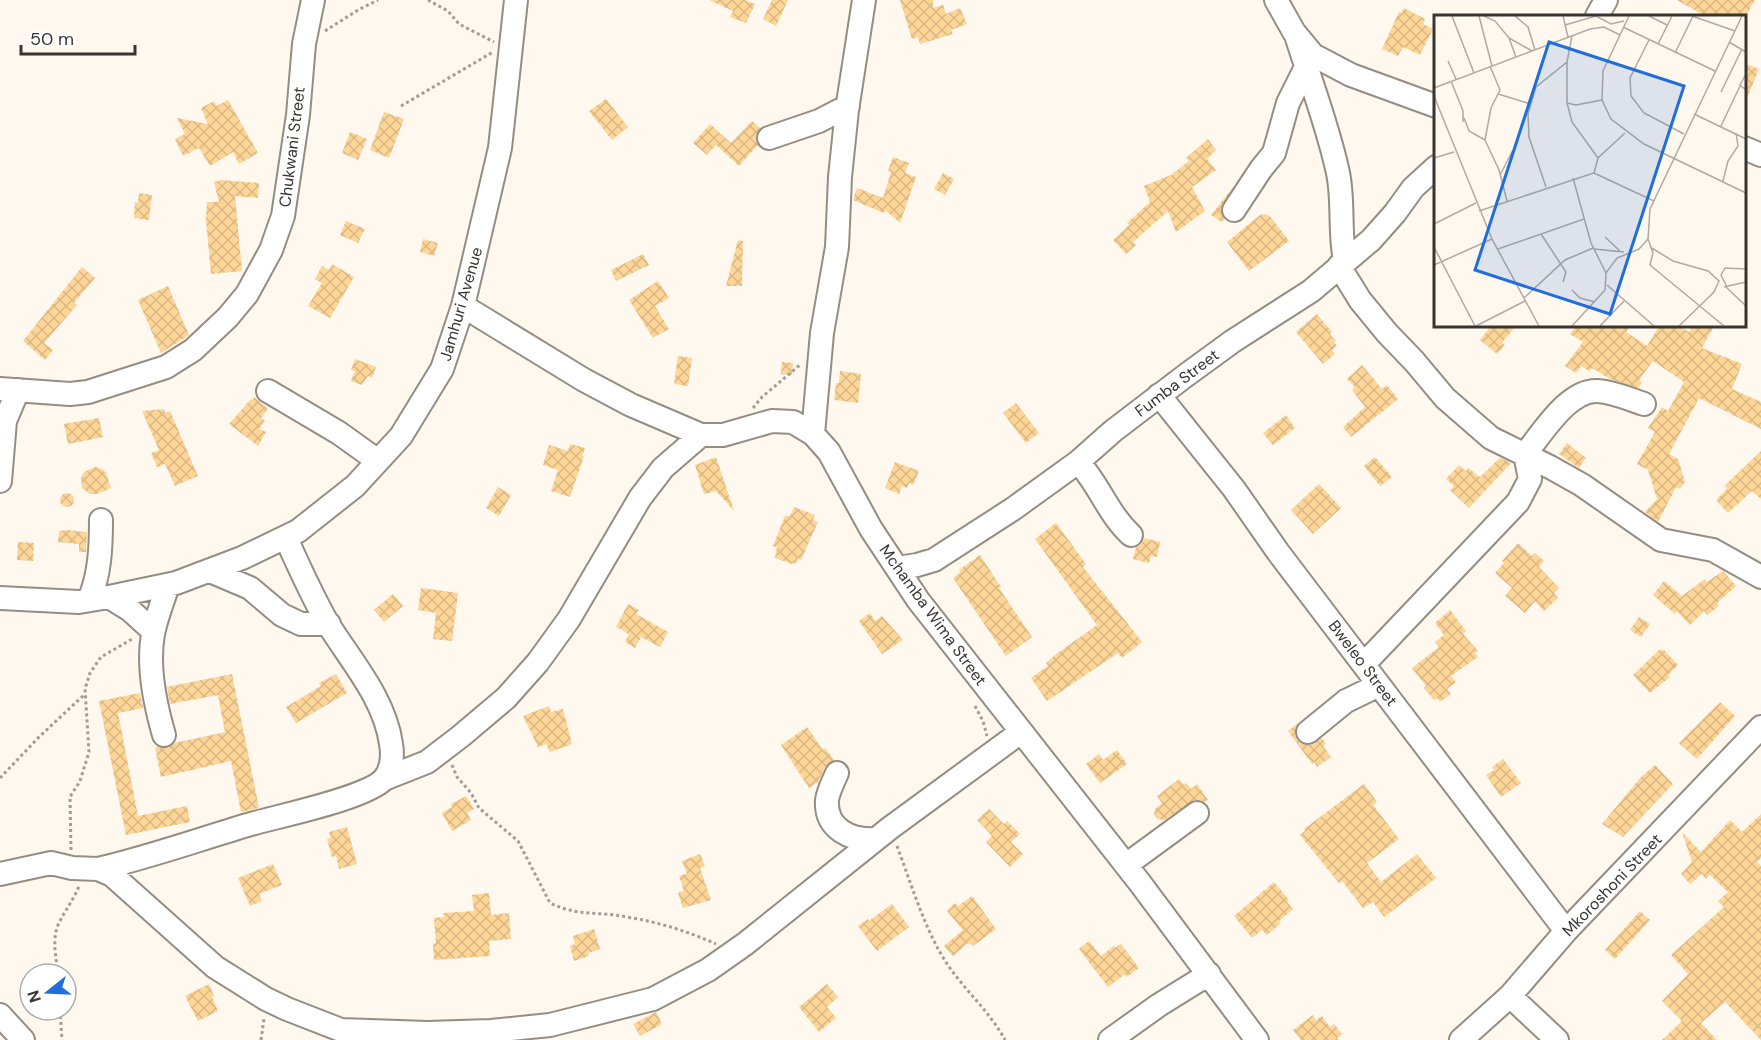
<svg xmlns="http://www.w3.org/2000/svg" width="1761" height="1040" viewBox="0 0 1761 1040" font-family="'DM Sans',sans-serif">
  <style>
    .building { fill: url(#building-cross-hatch) }
    .lines { fill: none; stroke-linecap: round; stroke-linejoin: round }
    .minor-casing { stroke: #948d82; stroke-width: 26 }
    .path { stroke: #a19c96; stroke-width: 3; stroke-dasharray: 3 3; stroke-linecap: butt }
    .minor { stroke: #fff; stroke-width: 22 }
    .labels { text-anchor: middle; dominant-baseline: central; stroke-width: 4.5; stroke-linejoin: round; paint-order: stroke }
    .street-label { font-size: 16px; fill: #383531; stroke: #fff }
    .inset-road { fill: none; stroke: #afaaa3; stroke-width: 1.5 }
    .view { fill: #216ed9; fill-opacity: 0.15; stroke: #216ed9; stroke-width: 3 }
    .inset-edge { fill: none; stroke: #383531; stroke-width: 3 }
  </style>
  <defs>
    <pattern id="building-cross-hatch" width="8" height="8" patternUnits="userSpaceOnUse" patternTransform="scale(1.5)"><rect width="8" height="8" fill="#fdd597"/><path d="M0 0l8 8M0 8l8-8" fill="none" stroke="#dab783"/></pattern>
  </defs>
  <rect width="100%" height="100%" fill="#fff8ef"/>
  <path class="building" d="M709 0H745L755 4 746 23 730 17 733 11Z
    M772 0H788L776 26 763 19Z
    M900 0H933V8L943 5 946 14 960 8 967 24 951 30 953 34 920 44 918 37 912 39Z
    M1677 0H1755L1746 16H1705Z
    M1404 8 1425 19 1423 24 1433 29 1420 55 1403 47 1398 56 1382 49 1399 12 1402 13Z
    M1744 63 1759 69 1745 103H1744Z
    M606 99 628 127 612 140 589 111Z
    M228 100 258 153 239 164 233 152 210 166 199 148 183 156 175 139 185 134 177 118 208 124 201 108 214 101 217 106Z
    M384 112 404 119 389 158 370 150Z
    M752 121 760 128 756 136 758 145 739 166 716 145 707 155 693 143 710 124 731 143Z
    M350 132 367 139 358 160 342 153Z
    M1208 139 1216 150 1207 159 1216 170 1192 187 1205 211 1176 232 1168 211 1133 242 1136 245 1126 254 1113 240 1129 225 1127 223 1150 202 1144 186 1171 175 1189 161 1186 158Z
    M893 157 909 163 905 173 916 177 900 223 885 210 884 213 853 200 857 188 883 198 891 172 888 171Z
    M943 173 954 179 945 195 934 189Z
    M221 180 259 183 258 198 235 196 242 271 211 274 206 220 207 202H219L214 182Z
    M1233 187 1221 209 1225 219 1222 222 1211 215Z
    M139 193 152 195 149 220 134 218 135 202 138 203Z
    M1265 214 1270 216 1289 241 1249 271 1227 242 1260 215Z
    M346 221 365 229 358 243 340 235Z
    M423 239 438 243 434 256 420 252Z
    M738 240 743 241 742 286H726Z
    M643 254 649 265 616 281 611 270Z
    M332 264 354 277 330 318 308 306 322 283 315 279 322 266 329 270Z
    M82 267 95 278 74 303 77 305 44 343 53 350 45 360 23 341Z
    M658 281 669 298 655 306 669 329 653 338 629 300Z
    M168 286 189 335 161 353 138 300Z
    M1317 314 1332 332 1330 334 1336 341 1334 342 1337 346 1332 350 1335 354 1323 364 1296 332Z
    M1491 326H1516L1502 343 1505 345 1497 354 1480 340Z
    M1576 326H1630L1626 332 1647 346 1659 326H1679L1689 332 1692 326H1714L1702 348 1742 364 1732 389 1761 402V429L1699 398 1669 454 1678 459 1685 482 1680 489 1676 487 1658 522 1645 512 1657 499 1648 470 1637 464 1655 432 1648 428 1662 407 1668 411 1684 382 1653 361 1639 380 1642 383 1638 388 1610 379 1592 368 1589 371 1581 366 1576 373 1565 366 1583 342 1570 334Z
    M678 356 692 358 688 386 674 384Z
    M355 359 376 367 372 378 368 376 362 385 351 381 355 371 351 370Z
    M782 362 793 363 792 375 781 374Z
    M1362 365 1382 389 1387 385 1398 399 1351 437 1343 427 1365 407 1352 390 1355 387 1347 379Z
    M840 371 861 374 858 403 834 400 836 383H839Z
    M254 397 268 409 261 418 265 421 259 429 266 432 258 446 229 424 251 399 252 400Z
    M1016 403 1039 433 1026 443 1003 413Z
    M164 409 165 413 170 411 198 476 175 486 165 464 157 467 151 453 159 450 142 411Z
    M1286 415 1295 428 1273 445 1263 433Z
    M99 418 103 437 68 444 64 424Z
    M1567 443 1586 458 1579 468 1559 454Z
    M570 444 585 448 582 456H584L570 497 551 491 558 470 543 465 549 445 568 451Z
    M1761 451V499L1752 491 1728 513 1716 500 1727 489 1725 485Z
    M716 457 734 511 716 491 704 494 695 465Z
    M1375 457 1392 477 1380 486 1364 466Z
    M1500 458 1511 463 1469 508 1450 490 1454 486 1446 479 1459 465 1466 471 1468 468 1480 477Z
    M895 462 919 471 913 485 909 483 907 488 902 486 899 494 885 488Z
    M95 467 102 469 106 473 111 488 97 494H90L82 488 81 478 84 472Z
    M1319 484 1341 508 1313 534 1291 510Z
    M498 487 511 495 499 516 486 508Z
    M60 500a7 7 0 1 1 14 0a7 7 0 1 1-14 0Z
    M794 507 815 515 813 520 818 522 801 560 798 558 796 564 793 563 792 564 775 558 777 547 773 546 785 516H790Z
    M1056 523 1086 564 1083 567 1142 642 1122 658 1118 653 1047 701 1031 678 1048 666 1046 663 1055 655 1097 625 1035 539Z
    M67 530 87 532 86 552H79V544L58 542 59 531Z
    M1144 538 1160 542 1157 557 1151 556 1149 563 1133 559 1136 547 1141 544Z
    M18 542 34 543 33 561 17 560Z
    M1518 543 1532 556 1535 553 1544 561 1539 567 1559 588 1554 593 1558 598 1544 611 1535 601 1525 613 1505 596 1512 588 1495 573 1504 563 1502 561Z
    M980 555 1001 587 999 588 1032 637 1006 656 953 578 960 573 959 570Z
    M1723 571 1736 586 1717 603 1719 606 1707 615 1704 611 1690 625 1677 611 1675 614 1653 595 1664 581 1682 596 1705 579 1707 582Z
    M421 588 458 593 452 641 433 639 436 613 418 610Z
    M393 594 403 606 384 622 374 610Z
    M628 604 639 610 636 614 668 632 660 647 641 637 635 648 625 642 629 634 616 627Z
    M1450 610 1466 631 1463 634 1478 651 1475 653 1478 657 1451 676 1456 682 1447 689 1451 694 1440 702 1437 698 1434 700 1424 688 1426 686 1412 668 1439 647 1435 642 1444 635 1435 623Z
    M870 613 875 621 882 616 903 640 882 654 859 621Z
    M1639 617 1650 624 1641 637 1630 630Z
    M1659 650H1664L1678 665 1668 675 1670 677 1650 693 1633 675Z
    M232 674 259 808 241 812 231 761 161 777 155 747 167 748 175 743 225 732 218 695 170 704 167 687Z
    M336 674 347 693 296 723 286 707 321 686 319 683Z
    M140 693 143 708 118 713 138 816 187 806 190 822 126 835 99 701Z
    M1720 702 1735 716 1697 759 1679 743Z
    M549 706 551 712 563 709 572 744 550 752 546 744 538 747 523 716Z
    M1298 723 1295 734 1298 741 1303 744 1310 745 1322 738 1326 744 1323 746 1331 757 1317 767 1314 762 1312 764 1288 731Z
    M807 727 823 750 825 748 834 760 825 767 818 782 809 788 781 745Z
    M1117 750 1127 764 1100 783 1086 764 1099 754 1103 760Z
    M1503 759 1521 783 1501 797 1486 775 1494 770 1492 767Z
    M1655 765 1673 784 1623 837 1602 824 1641 777Z
    M1179 779 1184 785 1186 783 1191 789 1197 784 1208 800 1205 802 1195 800 1164 820 1157 819 1154 815 1155 809 1162 803 1157 796Z
    M1364 784 1377 802 1373 805 1399 839 1367 863 1381 882 1417 854 1436 878 1384 917 1373 902 1363 908 1342 881 1339 883 1300 835 1305 831 1304 829Z
    M466 796 474 809 467 813 471 820 452 831 442 813 452 807 451 804Z
    M989 809 1004 824 1007 821 1020 834 1011 842 1023 854 1010 867 986 842 992 836 977 820Z
    M1761 814V858L1757 862 1761 866V1040L1725 1002 1701 1023 1717 1040H1662L1682 1021 1662 1001 1688 974 1671 955 1724 907 1718 901 1728 892 1710 875 1706 879 1702 874 1690 884 1681 874 1692 862 1682 832 1701 852 1730 820 1742 832Z
    M347 827 357 864 339 869 336 856 332 857 327 839 331 838 329 832Z
    M700 854 705 866 700 868 711 900 683 908 678 893 684 891 679 876 687 874 682 861Z
    M273 864 282 885 259 894 262 901 250 906 238 878Z
    M1274 882 1289 900 1287 902 1293 909 1279 921 1281 923 1267 935 1262 930 1252 938 1234 916Z
    M489 893 491 915 509 913 511 939 489 941 490 956 434 960 433 944 436 943 434 918 444 917 443 913 474 911 472 895Z
    M972 896 996 929 973 946 968 943 953 956 944 946 963 930 947 911 955 903 958 906Z
    M892 904 909 927 877 951 858 926 868 919 869 921Z
    M1640 911 1650 920 1615 959 1605 950Z
    M594 929 600 949 588 953 589 956 574 961 570 946 575 944 573 936Z
    M1089 941 1101 956 1114 946 1115 948 1121 944 1139 968 1127 977 1125 974 1108 987 1079 949Z
    M209 984 214 996 212 997 218 1011 198 1021 185 996Z
    M827 984 838 997 827 1007 836 1018 819 1032 799 1007Z
    M656 1012 662 1024 640 1036 633 1024Z
    M1313 1015 1316 1020 1322 1016 1330 1027 1334 1024 1342 1034 1337 1038 1339 1040H1301L1293 1030Z"/>
  <g class="lines">
    <defs>
      <path id="minor" d="M1276 0 1294 32 1313 55 1351 75 1436 106
        M1597 16 1606 0
        M1296 35C1310 80 1328 126 1338 173 1344 202 1339 231 1345 261
        M769 138 819 121 848 106
        M1744 148 1761 155
        M1234 210 1261 169 1274 153 1288 103 1306 67
        M1339 266 1360 300 1387 333 1414 361 1445 398 1491 438 1550 467 1582 485 1661 540 1713 550 1761 577
        M463 306 584 380 631 405 701 435H723L772 421 793 422 813 434 829 452 871 529 918 600 1140 883 1257 1040
        M0 389 70 394 88 392 166 367 193 350 228 317 247 294 271 250 283 216 298 115 304 44 313 0
        M268 391 339 433 378 461
        M1159 395 1234 489 1278 552 1566 931
        M813 434 822 333 837 247 840 177 847 110 864 0
        M1078 462C1099 484 1108 514 1131 535
        M0 481 5 421 18 390
        M897 568 917 565 934 560 1013 509 1078 462 1113 431 1185 376 1233 341 1311 291 1371 240 1395 213 1413 188 1436 167
        M210 571 250 588 282 615 301 624H329
        M109 597 130 610 153 631
        M0 598 79 602 109 597 176 583 242 558 298 531 355 486 401 436 442 369 463 306 500 148 516 0
        M89 600C100 575 101 546 101 520
        M1364 664 1518 502 1530 479 1525 454C1542 434 1568 389 1598 391 1614 392 1629 399 1644 404
        M1308 732 1346 701 1379 685
        M164 735C155 704 147 667 153 634 156 618 163 601 168 585
        M837 773C833 782 828 792 827 800 825 829 851 841 876 839
        M384 779 427 762 461 736 506 698 538 662 569 619 640 498 663 468 701 435
        M1126 865 1197 813
        M98 869C150 857 200 839 251 824 279 816 367 798 384 779 392 770 393 755 391 744 385 699 351 661 328 624 312 596 299 567 286 538
        M0 874 51 863 72 868 98 869 112 875 215 967 266 999 287 1009 341 1030 427 1033 491 1031 550 1025 653 999 708 970 745 944 890 828 1021 732
        M1510 996 1557 1040
        M0 1015 23 1040
        M1110 1040 1159 1005 1209 974
        M1461 1040 1510 996 1566 931 1761 727"/>
    </defs>
    <use href="#minor" class="minor-casing"/>
    <path class="path" d="M428 0 448 11 459 24 494 42
      M325 31 358 10 378 0
      M401 106 493 52
      M753 408 762 397 801 364
      M975 706 983 721 987 736
      M452 765 457 777 471 793 479 808 518 841 550 903C579 917 598 911 627 917 658 922 687 931 716 944
      M0 778 39 737 85 694
      M897 846C911 883 922 921 941 954 959 986 988 1008 1005 1040
      M71 850 70 797 80 781 89 752 85 689 90 673 101 657 134 638
      M58 974C56 956 51 937 60 921 66 909 74 899 79 886
      M60 1010 62 1040
      M261 1040 264 1019"/>
    <use href="#minor" class="minor"/>
  </g>
  <g class="labels">
    <g class="street-label">
      <text transform="translate(292 147) rotate(-83)">Chukwani Street</text>
      <text transform="translate(461 304) rotate(-74)">Jamhuri Avenue</text>
      <text transform="translate(1177 383) rotate(-37)">Fumba Street</text>
      <text transform="translate(933 615) rotate(54)">Mchamba Wima Street</text>
      <text transform="translate(1363 663) rotate(53)">Bweleo Street</text>
      <text transform="translate(1612 885) rotate(-46)">Mkoroshoni Street</text>
    </g>
  </g>
  <g transform="translate(1434 15)">
    <rect width="312" height="312" fill="#fff8ef"/>
    <path class="inset-road" d="M18 1 40 58M45 1 58 51M50 1 61 6 75 23 98 36M81 1 94 12 101 35M129 1 134 22M195 1 169 56 168 85 177 104 210 129 312 178M215 1 233 10M258 1 301 16M131 10 162 1 177 9 190 6M189 12 281 56M75 23 82 42M215 25 196 63 197 81 210 98 250 119M295 27 312 37M224 29 238 1M241 38 259 1M14 46 22 64M133 47V88L142 90 168 85M56 51 66 75 57 93 51 125 65 155 73 186M312 59 306 70 312 75M17 66 29 96V107M0 73 156 14 170 12 186 20M287 77 308 34M64 79 97 89M0 81 58 224 105 311M133 88 138 107 164 143M260 99 312 124M30 103 35 116 51 125M287 111 306 71M0 143 20 137M160 158 220 186M66 160 79 135M139 163 157 228 172 258M289 166 294 146 304 131 302 118M112 172 95 122 94 99 102 72 133 47 138 21M45 196 160 158 164 143 191 118M0 209 42 188M107 219 132 257 129 267M171 222 186 236M214 224 219 238 216 250 290 311M0 232 41 311M216 232 239 246 274 256 285 266 280 277 245 311M64 234 150 204M160 234 190 237M0 250 58 224M173 270 220 311M290 272 312 267M292 272 312 291M293 272 287 260 291 253 312 254M138 275 146 283 161 287M90 283 131 245 159 233M42 311 91 286M138 311 171 275 172 258 183 243 205 234 214 224 216 194 308 1M166 311 190 286"/>
    <path class="view" d="M115 27 250 71 176 299 41 255Z"/>
    <rect width="312" height="312" class="inset-edge"/>
  </g>
  <g transform="translate(48 992) rotate(252)"><circle r="28" fill="#ffffff" stroke="#afaead" stroke-width="1.5"/>
  <path d="M0-4.5L10 22L0 15L-10 22Z" fill="#216ed9"/>
  <text y="-9" font-size="16" font-weight="bold" text-anchor="middle" fill="#383531">N</text>
  </g>
  <path d="M21 45v9h114v-9" fill="none" stroke="#383531" stroke-width="3"/>
  <text x="30" y="45" font-size="18" fill="#383531" stroke="#ffffff" stroke-width="4.5" paint-order="stroke">50 m</text>
</svg>
